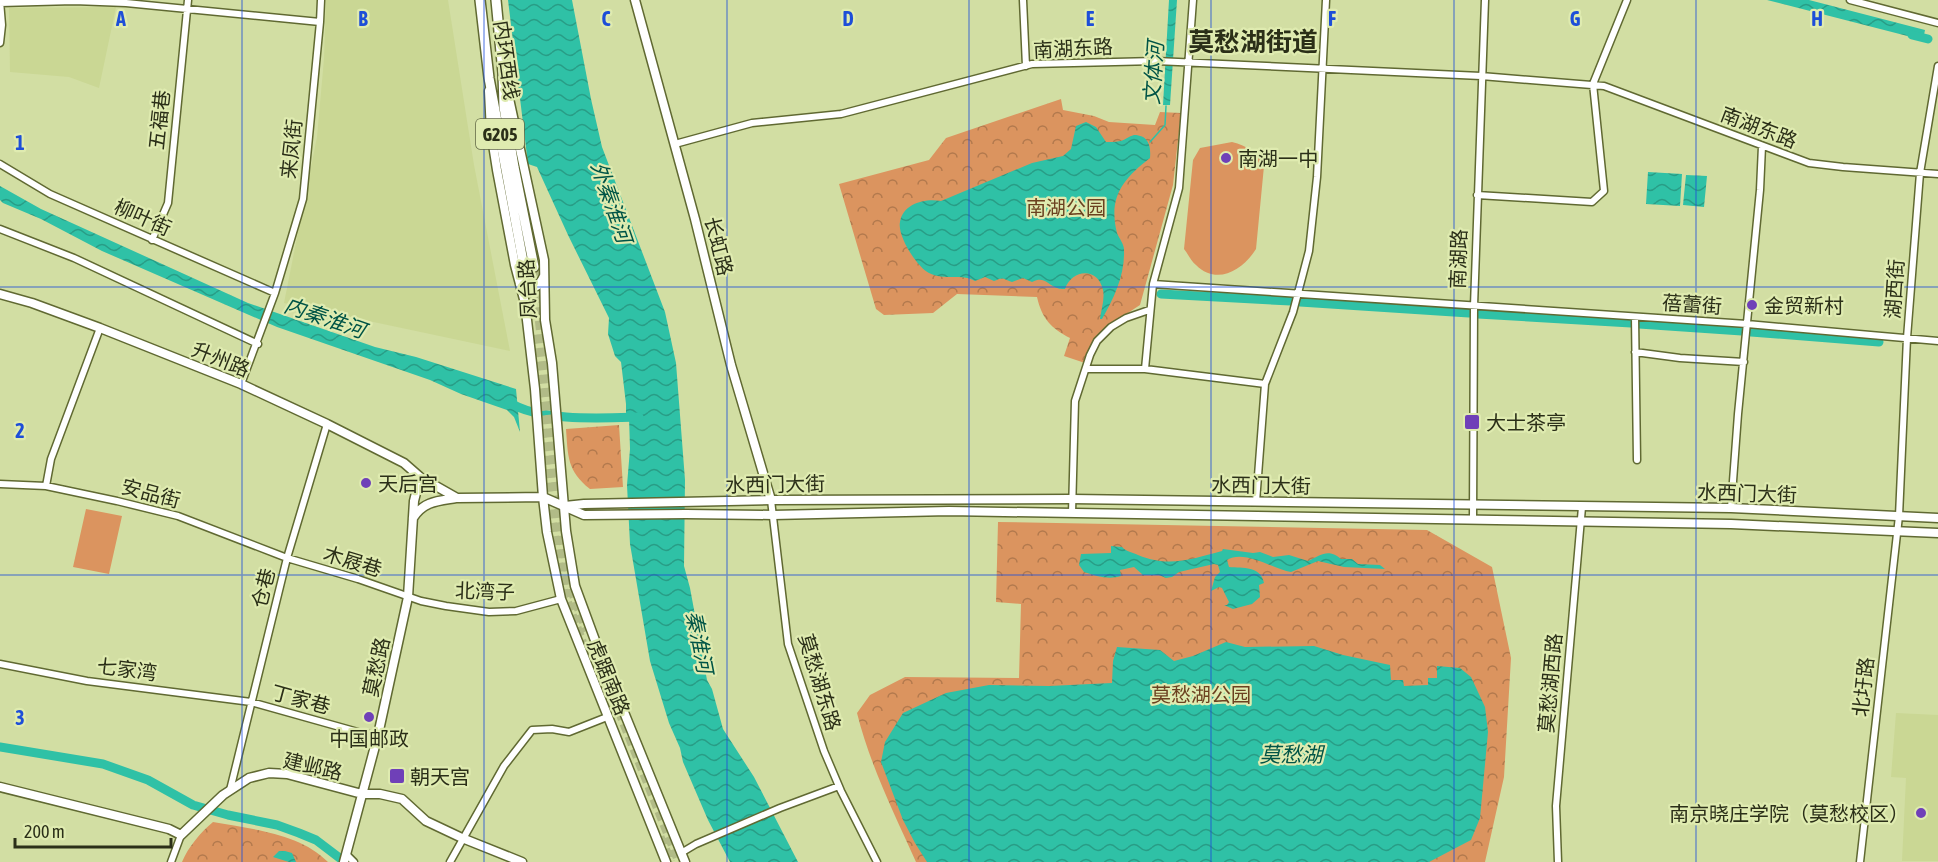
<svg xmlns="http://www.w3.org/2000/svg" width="1938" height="862" viewBox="0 0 1938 862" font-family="'Asap Condensed','Noto Sans SC',sans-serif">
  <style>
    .built { fill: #cad794 }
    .grass { fill: #db945f }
    .forest { fill: url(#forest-crowns) }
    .water { fill: url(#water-waves) }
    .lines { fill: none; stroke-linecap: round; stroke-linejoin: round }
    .stream { stroke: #2fc1a6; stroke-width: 1.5 }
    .river { stroke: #2fc1a6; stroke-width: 9 }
    .highway-tunnel { stroke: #b1bb87; stroke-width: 9; stroke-dasharray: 9 4.5; stroke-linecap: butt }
    .minor-casing { stroke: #606932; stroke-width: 9 }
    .major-casing { stroke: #606932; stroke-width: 11 }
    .highway-casing { stroke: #606932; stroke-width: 12 }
    .minor { stroke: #fff; stroke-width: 6 }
    .major { stroke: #fff; stroke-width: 8 }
    .highway { stroke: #fff; stroke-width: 9 }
    .grid { fill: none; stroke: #1d4ed8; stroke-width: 1.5; stroke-opacity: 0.55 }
    .poi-dot { fill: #6f40b8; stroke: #dfebb0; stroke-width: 2 }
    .labels { text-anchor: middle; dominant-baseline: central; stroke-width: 4.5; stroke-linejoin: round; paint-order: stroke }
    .shield { fill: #dfebb0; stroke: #616746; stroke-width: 1.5 }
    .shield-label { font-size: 18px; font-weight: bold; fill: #2b2f18 }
    .street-label { font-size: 20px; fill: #2b2f18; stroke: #dfebb0 }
    .poi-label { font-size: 20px; fill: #2b2f18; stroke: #dfebb0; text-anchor: start }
    .park-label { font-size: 20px; fill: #6b4120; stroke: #dfebb0 }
    .water-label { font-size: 21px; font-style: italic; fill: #005446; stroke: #dfebb0 }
    .district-label { font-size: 26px; font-weight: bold; fill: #2b2f18; stroke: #dfebb0 }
    .grid-label { font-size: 20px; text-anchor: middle; font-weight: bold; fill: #1d4ed8; stroke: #dfebb0; stroke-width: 4.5; stroke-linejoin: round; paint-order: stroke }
  </style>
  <defs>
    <pattern id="forest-crowns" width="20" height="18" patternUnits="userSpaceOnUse" patternTransform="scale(1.5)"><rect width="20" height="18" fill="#db945f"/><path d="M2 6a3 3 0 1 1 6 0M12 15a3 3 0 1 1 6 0" fill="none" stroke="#b2794d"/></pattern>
    <pattern id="water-waves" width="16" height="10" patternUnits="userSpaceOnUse" patternTransform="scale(1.5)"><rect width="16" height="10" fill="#2fc1a6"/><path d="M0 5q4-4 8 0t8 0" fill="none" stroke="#289d86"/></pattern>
  </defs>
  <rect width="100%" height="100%" fill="#d2dea3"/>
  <path class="built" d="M326 0H448L474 165 510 351 284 303 317 137 324 59Z
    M116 7 99 88 69 77 10 72 9 8Z
    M1896 713 1938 715V861H1902L1906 778 1891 777Z"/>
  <path class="grass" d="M1232 142C1247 146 1258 152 1264 166L1256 249C1243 270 1217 286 1196 265 1191 261 1188 254 1184 249L1193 160 1200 148Z
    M86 509 122 516 109 574 73 567Z"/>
  <path class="forest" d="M1061 99 1063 110 1094 116 1109 122 1155 125 1160 112 1181 113 1173 185 1140 305 1108 326 1085 363 1064 356 1070 338C1051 328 1042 319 1037 297L957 294 933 313 884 315 876 309 839 184 929 160 946 138Z
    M619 425 623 487 590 489C567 471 568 456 566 429Z
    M998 522 1427 530 1492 567 1511 658 1504 777 1485 862H916C894 813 870 765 857 713L870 695 905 677 1019 678 1021 604 996 602Z
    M213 822C251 829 300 833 328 862H182C188 847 201 832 213 822Z"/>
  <path class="water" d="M508 0H572L591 99 602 147 665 312 676 363 685 480 684 566 690 588 707 680 712 689 723 729 754 777 798 862H730L708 820 683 762 680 748 669 723 650 661 630 544 627 485 630 449 629 417H626V404L621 362 615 356 608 334 609 318 568 235 537 167 528 164Z
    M1169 0H1177L1170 105H1163Z
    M1767 0H1809L1925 30 1923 40Z
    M1086 122 1096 127 1106 142C1111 142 1116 142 1121 141 1125 140 1129 136 1134 135 1149 135 1151 147 1150 158 1123 179 1108 197 1117 233 1119 238 1124 244 1124 250 1125 275 1114 298 1102 319H1100C1101 310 1105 299 1103 290 1098 267 1072 269 1065 289 1048 290 1048 274 1032 282L1023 278 1012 282C1001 278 1004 277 994 281L985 277 975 281C962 273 944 281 929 273 917 267 897 236 900 222 903 203 926 198 941 201L1032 163 1063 156 1071 149 1076 126Z
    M1648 172 1682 174 1680 206 1646 204Z
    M1686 175 1707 176 1704 207 1683 205Z
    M0 186 41 209 248 303 375 347 416 357 516 389 520 432 514 417 507 410 461 394 430 380 277 327 102 251 41 219 3 203 0 200Z
    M1111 546 1122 547C1127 552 1132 552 1138 555 1170 568 1191 559 1222 551L1223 549 1253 553 1260 552 1273 557 1289 555 1308 561C1321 555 1328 548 1341 559H1352L1358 564 1380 565 1385 569 1344 567 1318 561 1291 572C1273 569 1244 549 1227 560L1229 567C1243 568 1261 566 1264 583L1259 585 1260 597 1252 604 1233 609 1224 605H1227L1229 602 1222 588 1219 587 1211 591 1215 577 1220 572 1218 565 1214 564 1179 572 1172 577 1166 578 1159 575H1143L1134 567 1120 570 1121 576C1109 580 1096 576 1084 572L1079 565 1081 554 1111 553Z
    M1226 642 1245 647 1314 646 1343 655 1390 665 1391 680H1403L1404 686 1428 685V678H1437V666L1460 668 1471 677 1485 707 1488 732 1480 818 1471 840 1429 862H927L915 843 903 820 881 762 885 742 903 713 946 693 989 685 1049 686 1112 683 1113 661 1117 647 1160 650 1174 661 1193 656Z
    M279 851H285L292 853 296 862H289L273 857Z"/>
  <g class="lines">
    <path class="stream" d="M1150 142 1165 125 1166 106"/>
    <path class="river" d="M1912 35 1928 39
      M1161 294 1291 301
      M1300 302 1469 313
      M1478 314 1631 323
      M1639 324 1742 331
      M1751 332 1879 342
      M509 402C537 422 605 418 639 417
      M0 747 103 764 148 780 193 805 228 815 277 825 299 833 316 840 345 862"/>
    <path class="highway-tunnel" d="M524 267 530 310
      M534 267 560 525 571 589 587 631
      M533 335 552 522 564 593 585 649
      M609 686 679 862
      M660 837 671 862"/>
    <defs>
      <path id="minor" d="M1023 0 1026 66
        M1850 0 1938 23
        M0 3 74 1 126 3 320 22
        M0 43 2 25 0 1
        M675 144 752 123 841 114 1032 64 1156 61 1481 76 1604 86 1809 163 1843 167 1938 174
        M0 164 50 194 275 293
        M1477 195 1592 202 1604 191 1593 84 1627 0
        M0 229 74 258 258 344
        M152 240 168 203 188 0
        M1153 284 1747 324 1938 341
        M1635 317 1637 460
        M1635 352 1680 358 1744 362
        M1087 369H1145L1265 384 1256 502
        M1145 369 1153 284 1179 188 1193 0
        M241 384 275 293 303 199 320 22 321 0
        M1265 384 1293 312 1309 251 1317 177 1326 0
        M0 484 46 486 117 501 178 516 287 558 358 579 421 601 446 606 489 612 516 611 561 599
        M46 486 51 459 100 328
        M771 500 788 644 824 751 841 791 877 862
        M1731 508 1738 414 1760 190 1762 146
        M1072 513 1075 401 1090 355 1097 341 1111 327 1126 318 1149 310
        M1473 519 1474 306 1485 0
        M0 664 87 681 251 702 365 734 378 735
        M230 790 287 558 327 424
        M681 853 696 844 780 808 839 786
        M346 854 354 862
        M171 862 181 835
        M450 862 504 766 532 730 552 729 569 732 607 717
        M1558 862 1556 806 1582 507
        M1860 862 1899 516 1907 338 1920 173 1938 66"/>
      <path id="major" d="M635 0 695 219 731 365 771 500
        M505 80 544 260 545 320 552 363 566 531 575 586 610 681 617 695 685 862
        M489 91 491 132 497 170 515 265 525 303 535 389 543 497 547 532 561 599 666 862
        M520 284C531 293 539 287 544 276
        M0 294 32 303 100 328 241 384 327 424 404 463 420 477 457 498 543 497 584 515 686 514 773 515 949 511 1731 524 1938 533
        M565 506 584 504 771 500 1072 499 1731 508 1938 518
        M413 518C424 501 438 501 456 498
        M0 787 169 829 181 835 223 795 249 778 269 773 287 774 362 794H380L402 799 426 821 462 838 522 862
        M344 862 378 735 408 597 414 501 420 477"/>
      <path id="highway" d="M480 0 489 78 524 267
        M496 0 503 73 504 107 514 167 534 267"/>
    </defs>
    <use href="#minor" class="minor-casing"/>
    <use href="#major" class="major-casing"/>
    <use href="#highway" class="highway-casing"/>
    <use href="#minor" class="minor"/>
    <use href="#major" class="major"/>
    <use href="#highway" class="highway"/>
  </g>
  <path class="grid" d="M242 0V862M484 0V862M727 0V862M969 0V862M1211 0V862M1454 0V862M1696 0V862M0 287H1938M0 575H1938"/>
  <g class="poi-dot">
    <circle cx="1226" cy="158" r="6"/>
    <circle cx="1752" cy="305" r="6"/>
    <rect x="1464" y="414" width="16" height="16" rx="3"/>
    <circle cx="366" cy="483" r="6"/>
    <circle cx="369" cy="717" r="6"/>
    <rect x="389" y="768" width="16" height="16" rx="3"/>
    <circle cx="1921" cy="813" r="6"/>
  </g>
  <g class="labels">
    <rect class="shield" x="476" y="119" width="48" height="30" rx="4.5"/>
    <g class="shield-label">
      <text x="500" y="134">G205</text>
    </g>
    <g class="street-label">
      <text transform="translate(1073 48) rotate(-3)">南湖东路</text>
      <text transform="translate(507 60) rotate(82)">内环西线</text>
      <text transform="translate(159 120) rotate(-84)">五福巷</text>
      <text transform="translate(1759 127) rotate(21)">南湖东路</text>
      <text transform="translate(291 149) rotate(-84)">来凤街</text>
      <text transform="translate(143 217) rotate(24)">柳叶街</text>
      <text transform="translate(719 246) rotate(76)">长虹路</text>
      <text transform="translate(1458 259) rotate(-88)">南湖路</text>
      <text transform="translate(527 289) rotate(-93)">凤台路</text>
      <text transform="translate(1894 289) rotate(-86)">湖西街</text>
      <text transform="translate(1692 304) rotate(4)">蓓蕾街</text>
      <text transform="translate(221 359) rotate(22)">升州路</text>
      <text transform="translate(775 484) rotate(-1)">水西门大街</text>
      <text transform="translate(1261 485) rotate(1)">水西门大街</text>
      <text transform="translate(151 493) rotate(15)">安品街</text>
      <text transform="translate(1747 493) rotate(2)">水西门大街</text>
      <text transform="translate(353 561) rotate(17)">木屐巷</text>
      <text transform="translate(263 588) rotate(-76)">仓巷</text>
      <text transform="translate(485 591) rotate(2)">北湾子</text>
      <text transform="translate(376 667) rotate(-78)">莫愁路</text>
      <text transform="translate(127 669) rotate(7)">七家湾</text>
      <text transform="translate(609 677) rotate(68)">虎踞南路</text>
      <text transform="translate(820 682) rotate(73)">莫愁湖东路</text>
      <text transform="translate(1550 683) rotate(-85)">莫愁湖西路</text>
      <text transform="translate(1863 687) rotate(-84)">北圩路</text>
      <text transform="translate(301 699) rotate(15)">丁家巷</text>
      <text transform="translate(313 766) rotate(13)">建邺路</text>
    </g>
    <g class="poi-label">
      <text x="1238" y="158">南湖一中</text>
      <text x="1764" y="305">金贸新村</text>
      <text x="1486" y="422">大士茶亭</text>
      <text x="378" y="483">天后宫</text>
      <text x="369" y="738" text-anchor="middle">中国邮政</text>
      <text x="410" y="776">朝天宫</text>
      <text x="1909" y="813" text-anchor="end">南京晓庄学院（莫愁校区）</text>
    </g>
    <g class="park-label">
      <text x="1066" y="207">南湖公园</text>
      <text x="1201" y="694">莫愁湖公园</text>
    </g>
    <g class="water-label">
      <text transform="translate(1153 73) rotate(-86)">文体河</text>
      <text transform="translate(612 202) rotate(71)">外秦淮河</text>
      <text transform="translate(325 317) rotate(19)">内秦淮河</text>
      <text transform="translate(700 642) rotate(79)">秦淮河</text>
      <text x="1291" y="754">莫愁湖</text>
    </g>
    <g class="district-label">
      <text x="1253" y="42">莫愁湖街道</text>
    </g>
  </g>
  <g class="grid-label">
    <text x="121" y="26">A</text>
    <text x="363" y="26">B</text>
    <text x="606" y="26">C</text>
    <text x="848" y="26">D</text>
    <text x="1090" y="26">E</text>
    <text x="1332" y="26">F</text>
    <text x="1575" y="26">G</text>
    <text x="1817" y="26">H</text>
    <text x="20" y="150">1</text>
    <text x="20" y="438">2</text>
    <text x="20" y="725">3</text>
  </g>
  <path d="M15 838v9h156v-9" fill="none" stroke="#2b2f18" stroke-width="3"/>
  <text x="24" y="838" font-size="18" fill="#2b2f18" stroke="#dfebb0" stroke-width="4.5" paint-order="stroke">200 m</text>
</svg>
